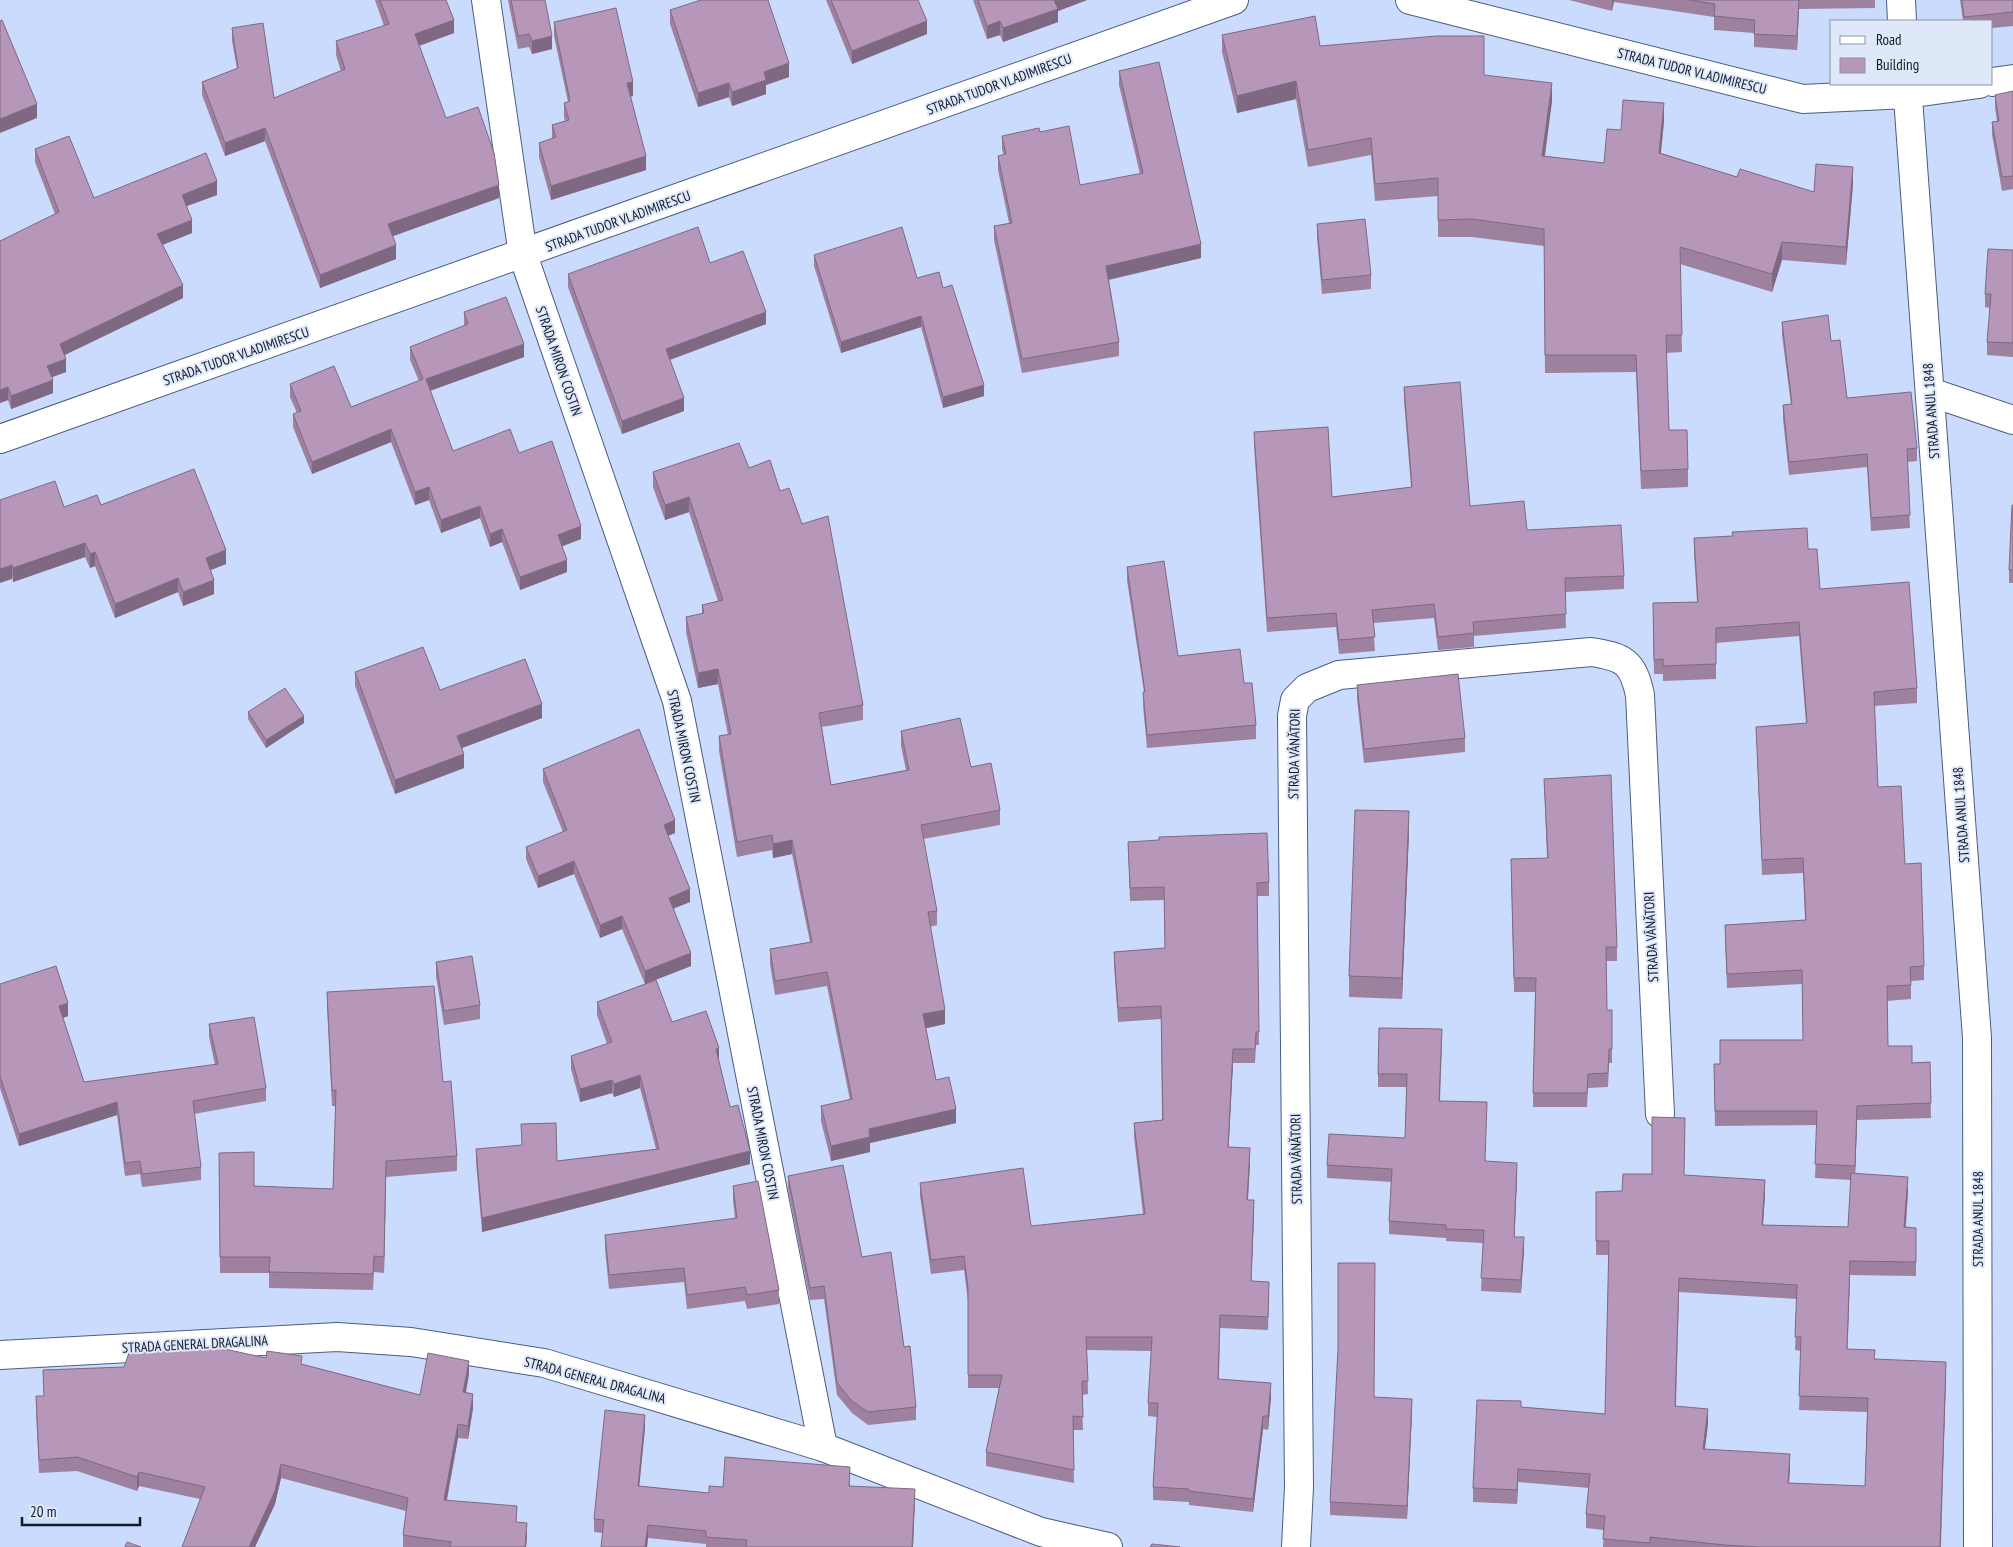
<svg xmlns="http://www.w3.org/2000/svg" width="2013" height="1547" viewBox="0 0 2013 1547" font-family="'PT Sans Narrow',sans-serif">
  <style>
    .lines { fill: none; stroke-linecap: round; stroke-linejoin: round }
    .minor-casing { stroke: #4b5d81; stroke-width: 30 }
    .tertiary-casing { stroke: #4b5d81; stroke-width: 30 }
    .minor { stroke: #fff; stroke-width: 28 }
    .tertiary { stroke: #fff; stroke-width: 28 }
    .wall { fill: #9d819f; fill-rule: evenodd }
    .shaded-wall { fill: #7f6982 }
    .building { fill: #b696b9; stroke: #7f6982; fill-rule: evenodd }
    .labels { text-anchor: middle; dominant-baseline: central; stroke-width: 4; stroke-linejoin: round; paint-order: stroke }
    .street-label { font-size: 14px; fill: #121a28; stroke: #dfe8f9 }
  </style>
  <rect width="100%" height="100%" fill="#cadbfd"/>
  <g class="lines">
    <defs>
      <path id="minor" d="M486 0 523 255 677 701 823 1447
        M1410 0 1803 99 1907 94 1979 84
        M1901 0 1902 21
        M1992 82 2013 79
        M1907 84 1977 1038 1978 1547
        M1930 392 2013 420
        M0 439 1234 0
        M1296 1547 1299 1487 1292 716 1295 700 1307 688 1339 675 1591 652C1624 657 1633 662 1640 695L1660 1114"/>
      <path id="tertiary" d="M0 1355 337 1337 411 1342 544 1363 823 1447 1041 1532 1108 1547"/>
    </defs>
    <use href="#minor" class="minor-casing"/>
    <use href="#tertiary" class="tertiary-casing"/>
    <use href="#minor" class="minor"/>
    <use href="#tertiary" class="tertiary"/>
  </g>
  <path class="wall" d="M375 0H446L454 33 419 46 446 118 499 198 392 236 396 259 320 288 265 141 225 156 202 95V82L237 69 232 41V28L274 98 341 71 336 55V41L384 26Z
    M508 0H545L552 49 532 54 529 47 518 49Z
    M826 0H918L927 34 852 64Z
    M973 0H1087L1058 11V22L1003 42 1000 35 987 39Z
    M1569 0H1875V8L1799 9 1797 50 1754 47V33L1714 30V17L1614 2 1612 11Z
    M1960 0H2013V26L1992 28V21H1963Z
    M670 10 789 77 766 85V94L732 106 729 97 698 107 670 24Z
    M554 22 633 96 630 97 646 170 551 200 539 157V143L552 139V125L565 121 564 117V103L568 102 554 36Z
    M1222 35 1320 46 1484 75 1552 101 1545 156 1604 163 1621 130 1664 121 1661 153 1737 177 1814 192 1853 184 1846 265 1782 260 1772 292 1680 264 1682 352 1666 353 1669 430 1688 469V487L1641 489 1636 372 1545 373 1544 246 1472 237H1438V196L1375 201 1371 155 1308 167 1296 99 1237 113 1222 52Z
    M1119 71 1201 258 1109 280 1119 342V356L1022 373 994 240V226L1009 223 998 170V156L1004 155 1002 150V136L1080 185 1140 174 1119 85Z
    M2013 91V189L2002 191 1992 135V122L1997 121 1995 108V95Z
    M35 149 94 198 217 195 186 206 192 233 162 245 183 298 65 355 66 372 52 377 53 393 11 409 8 400 0 403V241L55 214 35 162Z
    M1317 224 1371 275V289L1322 294 1317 238Z
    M2013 250V357L1987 355V342L1990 308 1985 307V294Z
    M814 255 917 278 943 288 984 396 943 408 921 327 841 353 814 266Z
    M710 263 766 324 670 360 684 411 622 434 568 287V274Z
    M464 312 524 357 430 391 453 451 519 453 581 539 562 546 567 572 520 590 502 542 490 547 480 518 441 533 429 500 415 505 391 442 312 474 293 427V414L297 413 290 397V384L351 407 419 381 410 360V347L464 326Z
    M1782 322 1831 341 1847 398 1917 448V461L1907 462 1910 528 1871 531 1867 467 1789 475 1783 419V405H1791L1782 335Z
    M1404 387 1470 506 1527 530 1624 576V589L1565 592 1566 628 1474 636V647L1438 650 1434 618 1373 623 1375 651 1339 654 1336 627 1267 632 1254 446V432L1332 497 1411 487 1404 401Z
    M749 468 780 491 863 705V720L822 727 831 785 906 770 901 746V731L971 767 1000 810V825L923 839 937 911V925L930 927 945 1024 926 1028 936 1080 956 1123 870 1143V1152L831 1161 821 1121V1106L850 1100 827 986 775 995 770 964V949L810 942 792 854 773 858 772 850 737 857 719 751V736L728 735 718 684 698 688 686 632V617L702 614V605L718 601 689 512 665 520 653 487V472Z
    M0 500 64 507 101 505 226 564 210 570 214 594 183 606 178 592 115 618 95 566 90 568 85 557 13 582Z
    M2013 505V583H2009V570Z
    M1694 538 1808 549 1820 589 1917 688V703L1874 706 1878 787 1905 864 1924 966V980L1911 981V999L1887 1001 1888 1046 1912 1063 1930 1062 1931 1118 1857 1120 1855 1174 1908 1191 1906 1227 1916 1228V1276L1850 1275 1847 1349 1875 1359 1946 1375 1941 1547H1603L1604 1530 1586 1528V1514L1589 1488 1518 1482 1517 1504 1473 1502V1488L1521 1407 1605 1414 1609 1255H1596V1192L1622 1191 1685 1175 1765 1194 1763 1225 1848 1227 1851 1180 1815 1178 1817 1125 1715 1126 1714 1064H1720L1803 1040 1802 984 1727 988 1725 939V925L1805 920 1803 873 1762 875 1756 727 1806 723 1799 636 1716 643V679L1663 681V674H1654L1653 618 1697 602 1694 553ZM1679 1292 1797 1299 1795 1350 1801 1351 1799 1410 1867 1412 1865 1486 1789 1483 1790 1467 1705 1449 1708 1423 1676 1406Z
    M1127 567 1178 656 1244 683 1256 725V739L1147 748 1143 706 1144 692 1127 580Z
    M355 672 440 690 542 718 461 748 464 768 395 794 355 686Z
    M1357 685 1465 738V752L1364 763 1357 699Z
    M248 712 304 723 266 748 248 719Z
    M543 769 675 833 668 836 690 902 673 909 691 966 647 983 672 1022 719 1062 730 1107 750 1164 482 1232 476 1162V1149L557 1161 656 1149 640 1088 614 1097 612 1093 580 1102 571 1069V1056L607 1044 597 1015V1002L645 984 622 929 600 938 574 874 538 888 526 859V847L563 832 543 782Z
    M1544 779 1617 947V961H1606L1607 1010H1612V1063H1609L1608 1087 1588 1088 1587 1107H1533L1535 992H1514L1511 873 1547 858Z
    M1409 832 1402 999 1349 997V976Z
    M1128 842 1269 882V896H1257L1259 1045H1256L1255 1063H1233L1228 1147 1250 1162 1248 1200 1254 1213 1251 1281 1269 1295 1268 1330 1220 1328 1219 1379 1271 1397 1268 1430 1263 1429 1253 1512 1189 1505V1502L1153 1500V1487L1157 1417 1148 1416V1403L1152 1351 1087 1350 1088 1394 1082 1395 1083 1430H1073L1074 1483 986 1466V1452L999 1388H968V1301L964 1270 931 1274 920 1196V1183L1031 1226 1143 1214 1134 1137V1123L1162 1120 1161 1019 1118 1022 1114 965V952L1165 948 1164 900 1130 901Z
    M436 962 480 1005V1019L444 1025 436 976Z
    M0 984 68 1016 63 1018 84 1082 215 1065 209 1037V1024L266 1088V1101L194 1114 201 1167V1180L142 1187 140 1174 125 1176 117 1115 19 1146 0 1088Z
    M327 992 443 1082 457 1156V1171L386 1177 384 1273 374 1272 373 1290 269 1288V1273H220L219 1153 254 1186 333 1189 336 1106H332L327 1007Z
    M1442 1042 1440 1101 1486 1161 1517 1176 1514 1237 1524 1250 1521 1293 1481 1291 1483 1243 1446 1241V1238L1389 1234V1221L1392 1182 1327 1178V1165L1405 1138 1407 1087H1378V1074Z
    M788 1176 862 1257 904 1347 916 1407V1420L868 1425 852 1413 837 1395 824 1299 810 1300 788 1189Z
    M733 1186 779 1290V1304L747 1309 745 1301 687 1309 684 1282 609 1289 605 1249V1235L735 1219 733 1200Z
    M266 1358 302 1364 420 1395 469 1374 466 1393 473 1408 468 1439 458 1438 447 1500 517 1522 527 1537 526 1547H403V1535L406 1511 281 1478 275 1504 255 1547H182L200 1499 139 1486 137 1491 77 1471 39 1473 36 1410V1396H44L43 1370 124 1367Z
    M1374 1397 1412 1412 1407 1519 1330 1515V1502Z
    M645 1428 639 1486 709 1493 723 1487 850 1481V1487L915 1503 913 1547H706V1544L648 1538 647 1547H601L603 1533 594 1532V1519Z"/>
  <path class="shaded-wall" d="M1054 0H1087L1058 11V22L1003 42V28Z
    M1612 0H1614L1612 11Z
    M1799 0V9L1797 50V36Z
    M454 20V33L415 47V34Z
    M927 21V34L852 64V51Z
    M1000 21V35L987 39V26Z
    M552 36V49L532 54V41Z
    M789 63V77L766 85V94L732 106V92L764 72Z
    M1296 81V99L1237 113V96Z
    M633 82V96L627 97V83Z
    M729 83V97L698 107V93Z
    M1552 83V101L1542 174V156Z
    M1664 103V121L1659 170V153Z
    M37 104V118L0 133V119Z
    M265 128V141L225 156V143Z
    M646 156V170L551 200V186Z
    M1853 167V184L1846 265V247Z
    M217 181V195L182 208V195Z
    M499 185V198L388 238V224Z
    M192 220V233L157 247V234Z
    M1782 242V260L1772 292V274Z
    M1201 244V258L1106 280V266Z
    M396 245V259L320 288V275Z
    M183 285V298L60 357V344Z
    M766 312V324L666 361V349Z
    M921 316V327L841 353V342Z
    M524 344V357L426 392V379Z
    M66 359V372L47 379V366Z
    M53 380V393L11 409V396Z
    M984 385V396L943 408V397Z
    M8 387V400L0 403V390Z
    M684 398V411L622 434V421Z
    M391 429V442L312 474V462Z
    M429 487V500L415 505V492Z
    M689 497V512L665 520V505Z
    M480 506V518L441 533V520Z
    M581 526V539L558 548V535Z
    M502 529V542L490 547V534Z
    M85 543V557L13 582V568Z
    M226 550V564L206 572V558Z
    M95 552V566L90 568V554Z
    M567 560V572L520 590V577Z
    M12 565V579L0 583V569Z
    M178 578V592L115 618V604Z
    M214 580V594L183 606V592Z
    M718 669V684L698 688V673Z
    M542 704V718L457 750V736Z
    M304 716V723L266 748V740Z
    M464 754V768L395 794V780Z
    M1409 811V832L1402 999V978Z
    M675 820V833L664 837V825Z
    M792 840V854L773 858V844Z
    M574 861V874L538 888V876Z
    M690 889V902L669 910V898Z
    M622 916V929L600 938V925Z
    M691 953V966L645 984V971Z
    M68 1003V1016L59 1019V1006Z
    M945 1010V1024L923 1029V1014Z
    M719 1048V1062L716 1049Z
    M1233 1049V1063L1228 1161V1147Z
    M640 1075V1088L614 1097V1084Z
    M612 1080V1093L580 1102V1089Z
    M117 1102V1115L19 1146V1134Z
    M1857 1106V1120L1855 1180V1166Z
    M956 1109V1123L870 1143V1152L831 1161V1146L869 1129Z
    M1250 1148V1162L1247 1213V1200Z
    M750 1151V1164L482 1232V1218Z
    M386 1161V1177L384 1273V1257Z
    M1517 1163V1176L1514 1250V1237Z
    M1908 1177V1191L1904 1241V1227Z
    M1765 1180V1194L1762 1239V1225Z
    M1254 1200V1213L1251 1295V1281Z
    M1524 1237V1250L1521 1293V1280Z
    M1850 1261V1275L1847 1363V1349Z
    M469 1361V1374L463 1406V1392Z
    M1946 1362V1375L1940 1547Z
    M1271 1383V1397L1268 1430V1416Z
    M473 1394V1408L468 1439V1426Z
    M1412 1399V1412L1407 1519V1506Z
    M1708 1409V1423L1703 1463V1449Z
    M645 1415V1428L638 1499V1486Z
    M1263 1416V1429L1253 1512V1499Z
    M458 1424V1438L444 1513V1500Z
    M1790 1454V1467L1788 1497V1483Z
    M281 1464V1478L275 1504 255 1547H249Z
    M1518 1469V1482L1517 1504V1490Z
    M139 1472V1486L137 1491V1477Z
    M915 1489 913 1547H912Z
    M527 1523V1537L526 1547H525Z
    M648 1525V1538L647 1547H645Z"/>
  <path class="building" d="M380 0H446L454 20 415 34 446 118 478 107 494 153 499 185 388 224 396 245 320 275 265 128 225 143 202 82 238 68 232 28 263 23 274 98 345 69 336 41 389 24Z
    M511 0H545L552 36 532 41 529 34 518 36Z
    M701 0H768L789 63 764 72 766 80 732 92 729 83 698 93 670 10Z
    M831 0H918L927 21 852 51Z
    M978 0H1054L1058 9 1003 28 1000 21 987 26Z
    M1689 0H1799L1797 36 1754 34 1755 20 1714 16 1715 4Z
    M1962 0H2013V12L1964 17Z
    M616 8 633 82 627 83 646 156 551 186 539 143 556 137 552 125 569 120 564 103 570 101 554 22Z
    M1315 16 1320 46 1437 36H1484V75L1552 83 1542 156 1604 163 1607 129 1621 130 1623 100 1664 103 1659 153 1737 177 1740 169 1814 192 1816 164 1853 167 1846 247 1782 242 1772 274 1680 247 1682 335H1666L1669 430H1687L1688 469 1641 471 1636 355H1545L1544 229 1472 219 1438 220V178L1375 184 1371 138 1308 150 1296 81 1237 96 1222 35Z
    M2 20 37 104 0 119V21Z
    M1159 62 1201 244 1106 266 1119 342 1022 359 994 226 1012 223 998 156 1006 154 1002 136 1039 128 1040 132 1069 126 1080 185 1143 173 1119 71Z
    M2013 91V176L2002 177 1992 122 1999 121 1995 95Z
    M69 136 94 198 206 153 217 181 182 195 192 220 157 234 183 285 60 344 66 359 47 366 53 380 11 396 8 387 0 390V241L59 212 35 149Z
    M1365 219 1371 275 1322 280 1317 224Z
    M698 227 710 263 743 251 766 312 666 349 684 398 622 421 568 274Z
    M902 227 917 278 939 272 943 288 952 285 984 385 943 397 921 316 841 342 814 255Z
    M1988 249 2013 250V343L1987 342 1991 294H1985Z
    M506 297 524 344 426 379 453 451 510 429 519 453 552 441 581 526 558 535 567 560 520 577 502 529 490 534 480 506 441 520 429 487 415 492 391 429 312 462 293 414 301 411 290 384 334 366 351 407 423 379 410 347 468 324 464 312Z
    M1828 315 1831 341 1840 340 1847 398 1911 392 1917 448 1907 449 1910 515 1871 518 1867 454 1789 462 1783 405 1792 404 1782 322Z
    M1460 382 1470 506 1524 501 1527 530 1621 525 1624 576 1565 578 1566 614 1473 622 1474 633 1438 637 1434 604 1372 610 1375 637 1339 640 1336 613 1267 618 1254 432 1328 427 1332 497 1412 487 1404 387Z
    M739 443 749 468 770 460 780 491 789 488 802 524 828 516 863 705 819 713 831 785 909 770 901 731 960 718 971 767 991 763 1000 810 921 825 937 911 928 912 945 1010 923 1014 936 1080 949 1077 956 1109 869 1129 870 1137 831 1146 821 1106 852 1099 827 972 775 981 770 949 812 942 792 840 773 844 772 835 737 842 719 736 731 734 718 669 698 673 686 617 704 613 702 605 723 600 689 497 665 505 653 472Z
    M194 469 226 550 206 558 214 580 183 592 178 578 115 604 95 552 90 554 85 543 13 568 12 565 0 569V500L55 481 64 507 97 495 101 505Z
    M2012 505H2013V570H2009Z
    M1807 528 1808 549H1817L1820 589 1909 582 1917 688 1874 692 1878 787 1901 786 1905 864 1921 863 1924 966 1910 967 1911 985 1887 986 1888 1046H1912V1063L1930 1062 1931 1103 1857 1106 1855 1166 1815 1164 1817 1111H1715L1714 1064H1720V1040H1803L1802 970 1727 974 1725 925 1806 920 1803 858 1762 860 1756 727 1807 723 1799 622 1716 628V664L1663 666V659L1654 660 1653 603 1698 602 1694 538 1733 536 1732 532Z
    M1164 561 1178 656 1240 649 1244 683H1252L1256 725 1147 735 1143 692H1145L1127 567Z
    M423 647 440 690 525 659 542 704 457 736 464 754 395 780 355 672Z
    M1458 674 1465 738 1364 749 1357 685Z
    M285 688 304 716 266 740 248 712Z
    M639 729 675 820 664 825 690 889 669 898 691 953 645 971 622 916 600 925 574 861 538 876 526 847 567 830 543 769Z
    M1611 775 1617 947H1606L1607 1010H1612V1049H1609L1608 1073 1588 1074 1587 1093H1533L1536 978H1514L1511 859 1548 858 1544 779Z
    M1355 810 1409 811 1402 978 1349 976Z
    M1267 833 1269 882 1257 883 1259 1032H1256L1255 1049H1233L1228 1147 1250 1148 1247 1200H1254L1251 1281 1269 1282 1268 1317 1220 1315 1218 1379 1271 1383 1268 1416H1263L1253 1499 1189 1491V1489L1153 1487 1158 1403H1148L1152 1337H1086L1088 1381H1082L1083 1417 1073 1416 1074 1470 986 1452 1002 1375H968V1288L964 1256 931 1260 920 1183 1023 1168 1031 1226 1145 1214 1134 1123 1163 1120 1161 1006 1118 1008 1114 952 1165 948 1164 887 1130 888 1128 842 1159 840V837Z
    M472 956 480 1005 444 1011 436 962Z
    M56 966 68 1003 59 1006 84 1082 218 1064 209 1024 254 1017 266 1088 193 1101 201 1167 142 1174 140 1161 125 1163 117 1102 19 1134 0 1076V984Z
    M656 980 672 1022 706 1011 719 1048 716 1049 730 1107 738 1105 750 1151 482 1218 476 1149 522 1145 521 1124 556 1123 557 1161 659 1149 640 1075 614 1084 612 1080 580 1089 571 1056 612 1042 597 1002Z
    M434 986 443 1082 451 1081 457 1156 386 1161 384 1257 374 1256 373 1274 269 1272 270 1257H220L219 1153 254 1152V1186L333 1189 336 1090 332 1091 327 992Z
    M1379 1028 1442 1029 1439 1101 1487 1102 1485 1161 1517 1163 1514 1237H1524L1521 1280 1481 1278 1484 1230 1446 1229V1225L1389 1221 1392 1169 1327 1165 1329 1134 1405 1138 1407 1074H1378Z
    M1652 1117 1685 1118 1684 1175 1765 1180 1762 1225 1848 1227 1851 1173 1908 1177 1904 1227 1916 1228V1262L1850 1261 1847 1349 1875 1350 1874 1359 1946 1362 1940 1547H1759L1724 1545 1650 1537V1543L1603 1539 1605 1516 1586 1514 1590 1474 1518 1469 1517 1490 1473 1488 1477 1400 1521 1401V1407L1605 1414 1609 1241H1596V1192L1622 1191 1623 1174H1652ZM1679 1278 1797 1285 1795 1337H1801L1799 1396 1868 1398 1865 1486 1788 1483 1790 1454 1703 1449 1708 1409 1675 1406Z
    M843 1165 862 1257 891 1252 904 1347 910 1346 916 1407 868 1412 852 1401 837 1383 824 1286 810 1288 788 1176Z
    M758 1181 779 1290 747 1295 745 1287 687 1295 684 1268 609 1275 605 1235 737 1218 733 1186Z
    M1338 1263H1375L1374 1397 1412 1399 1407 1506 1330 1502 1338 1349Z
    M211 1346 266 1358 267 1351 302 1356 301 1364 420 1395 428 1353 469 1361 463 1392 473 1394 468 1426 458 1424 444 1500 517 1506 516 1522 527 1523 525 1547H450L451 1542 403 1535 408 1498 281 1464 275 1491 249 1547H182L205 1487 139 1472 137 1477 77 1457 39 1460 36 1396H44L43 1370 124 1367 130 1350Z
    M605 1410 645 1415 638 1486 709 1493V1486L723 1487 725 1457 850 1467 849 1486 915 1489 912 1547H746L747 1540 706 1537V1531L648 1525 645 1547H601L604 1520 594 1519Z
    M127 1542 141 1547H125Z
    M1152 1544 1180 1547H1150Z"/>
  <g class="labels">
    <g class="street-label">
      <text transform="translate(1692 71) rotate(14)">STRADA TUDOR VLADIMIRESCU</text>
      <text transform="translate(999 84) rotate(-20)">STRADA TUDOR VLADIMIRESCU</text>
      <text transform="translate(618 221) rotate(-20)">STRADA TUDOR VLADIMIRESCU</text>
      <text transform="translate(236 356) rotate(-19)">STRADA TUDOR VLADIMIRESCU</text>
      <text transform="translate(559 361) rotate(71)">STRADA MIRON COSTIN</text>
      <text transform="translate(1931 411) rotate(-94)">STRADA ANUL 1848</text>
      <text transform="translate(684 746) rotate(78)">STRADA MIRON COSTIN</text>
      <text transform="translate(1294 754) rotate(-89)">STRADA VÂNĂTORI</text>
      <text transform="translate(1961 815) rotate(-94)">STRADA ANUL 1848</text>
      <text transform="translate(1651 937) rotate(-93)">STRADA VÂNĂTORI</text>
      <text transform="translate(763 1143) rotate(79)">STRADA MIRON COSTIN</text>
      <text transform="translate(1296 1159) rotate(-91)">STRADA VÂNĂTORI</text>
      <text transform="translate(1978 1219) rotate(-90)">STRADA ANUL 1848</text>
      <text transform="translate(195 1344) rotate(-3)">STRADA GENERAL DRAGALINA</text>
      <text transform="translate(595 1380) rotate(15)">STRADA GENERAL DRAGALINA</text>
    </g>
  </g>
  <rect x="1830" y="20" width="162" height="65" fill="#dfe8f9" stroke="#8d96a5"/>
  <rect x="1840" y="36" width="25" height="8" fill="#ffffff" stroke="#8d96a5"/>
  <text x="1876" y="45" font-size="15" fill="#121a28">Road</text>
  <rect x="1840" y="58" width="25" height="15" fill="#b696b9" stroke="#8d96a5"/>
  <text x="1876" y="70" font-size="15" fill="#121a28">Building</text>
  <path d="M22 1517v8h118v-8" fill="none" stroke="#121a28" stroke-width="2.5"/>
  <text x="30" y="1517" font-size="15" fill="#121a28" stroke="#dfe8f9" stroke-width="4" paint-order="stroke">20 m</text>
</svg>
